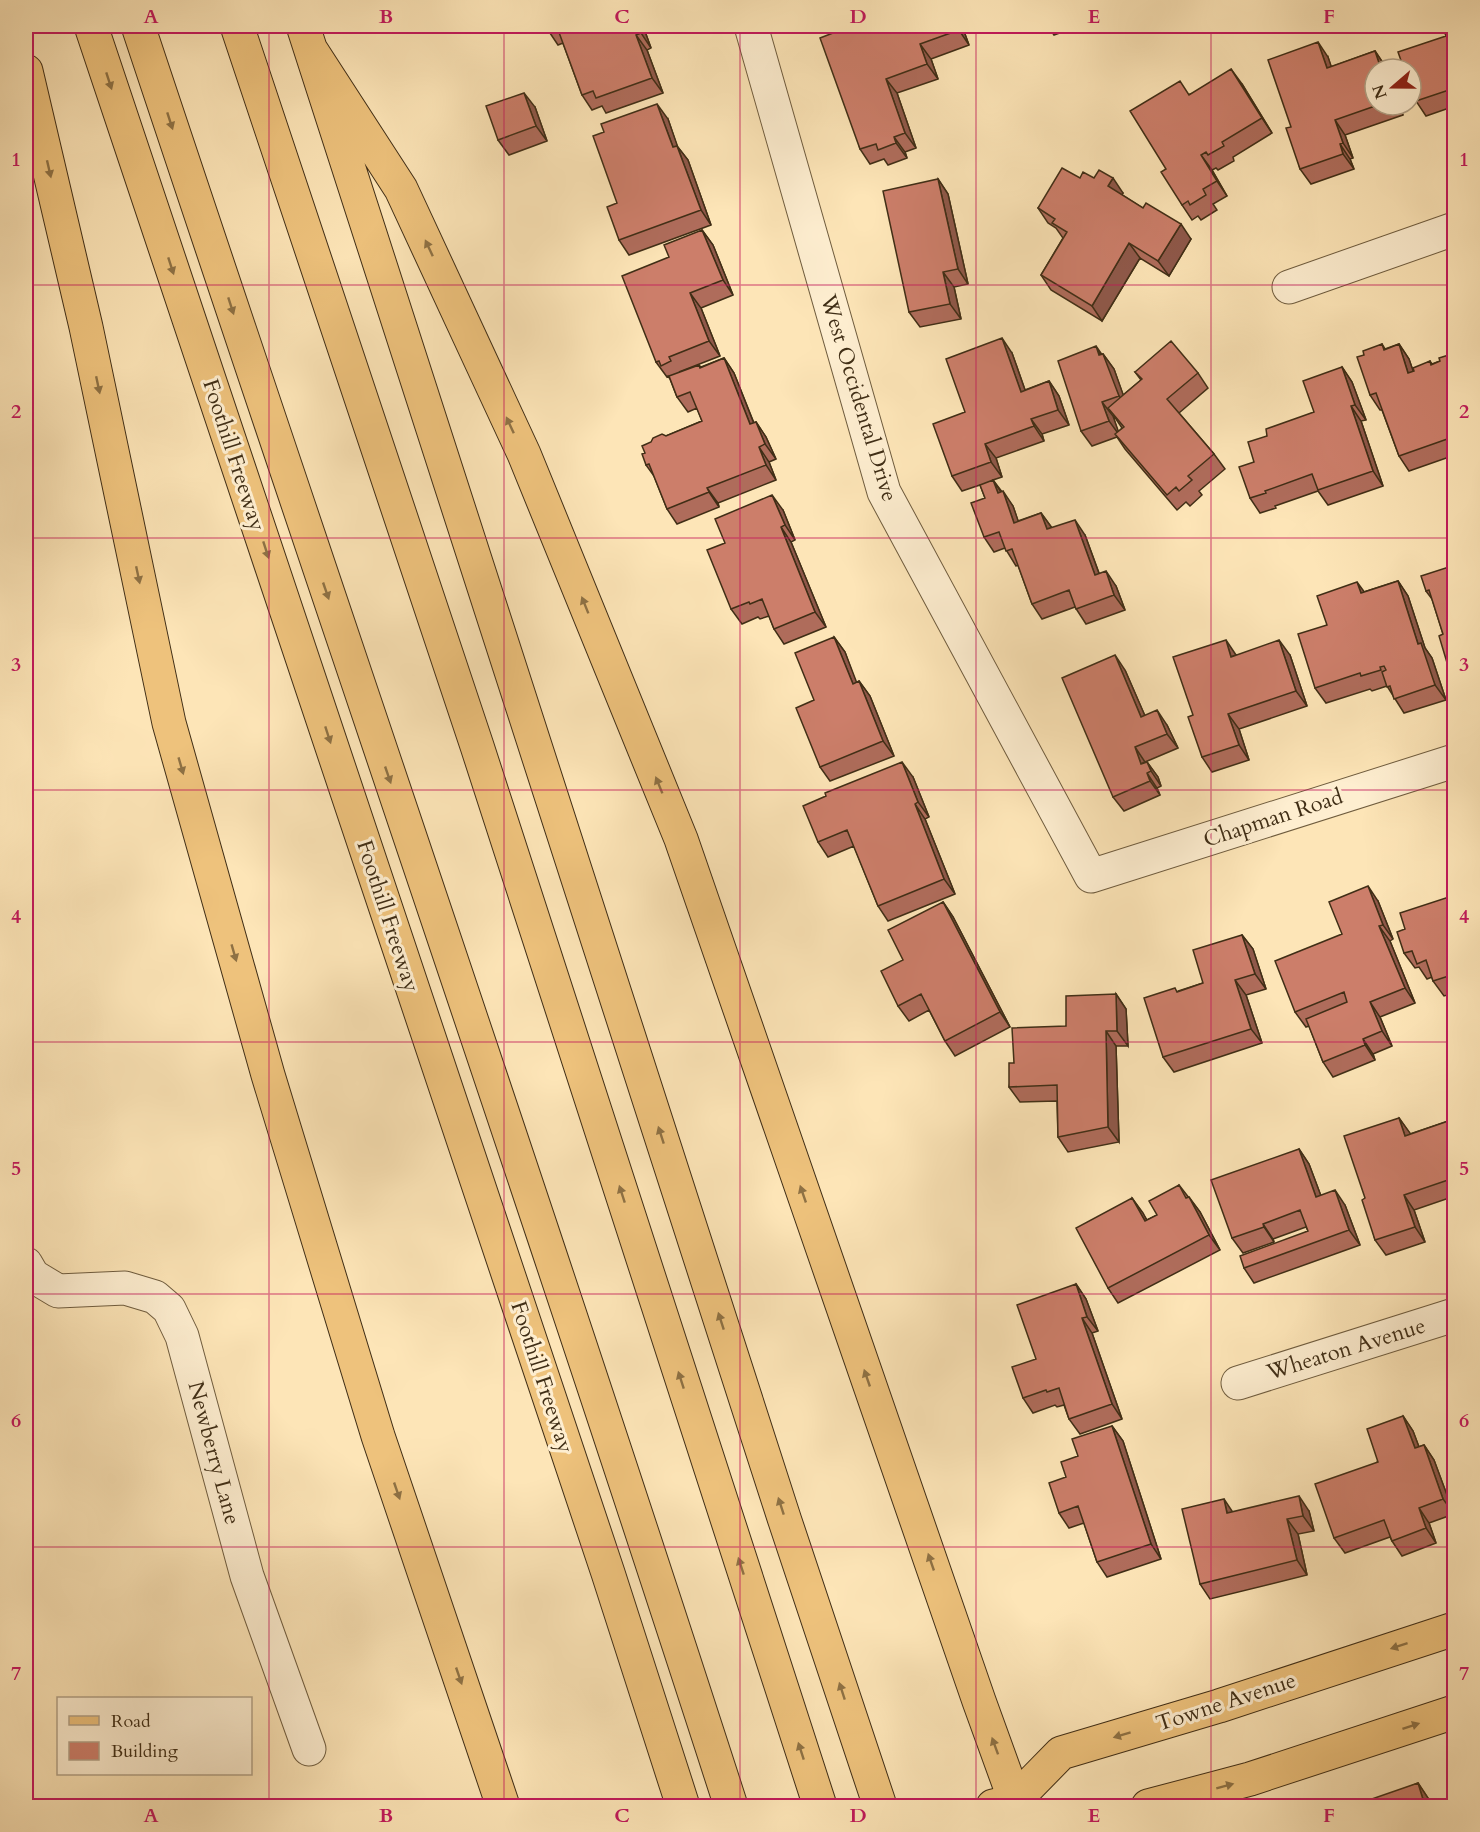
<svg xmlns="http://www.w3.org/2000/svg" width="1480" height="1832" viewBox="0 0 1480 1832" font-family="Cardo,serif">
  <style>
    .lines { fill: none; stroke-linecap: round; stroke-linejoin: round }
    .minor-casing { stroke: #6f5c3e; stroke-width: 35 }
    .major-casing { stroke: #402e16; stroke-width: 35 }
    .highway-casing { stroke: #402e16; stroke-width: 35 }
    .minor { stroke: #feeed0; stroke-width: 33 }
    .major { stroke: #eec27c; stroke-width: 33 }
    .highway { stroke: #eec27c; stroke-width: 33 }
    .wall { fill: #af6c5b; stroke: #402e16; stroke-width: 1.5; fill-rule: evenodd }
    .shaded-wall { fill: #8f584a; stroke: #402e16; stroke-width: 1.5 }
    .building { fill: #cc7e6a; stroke: #402e16; stroke-width: 1.5 }
    .oneway { fill: #8e7144 }
    .grid { fill: none; stroke: #c2185b; stroke-width: 1.5; stroke-opacity: 0.55 }
    .labels { text-anchor: middle; dominant-baseline: central; stroke-width: 6; stroke-linejoin: round; paint-order: stroke }
    .street-label { font-size: 22px; fill: #402e16; stroke: #feeed0 }
    .neatline { fill: none; stroke: #c2185b; stroke-width: 2 }
    .grid-label { font-size: 20px; text-anchor: middle; font-weight: bold; fill: #c2185b }
  </style>
  <rect width="100%" height="100%" fill="#fde5b7"/>
  <filter id="stains"><feTurbulence type="fractalNoise" baseFrequency=".00333" numOctaves="4"/><feColorMatrix values="0 0 0 0 .2 0 0 0 0 .09 0 0 0 0 .02 0 0 0 .5 -.17"/></filter>
  <radialGradient id="worn" r=".72"><stop offset=".6" stop-color="#630" stop-opacity="0"/><stop offset="1" stop-color="#630" stop-opacity=".3"/></radialGradient>
  <g class="lines">
    <defs>
      <path id="minor" d="M751 26 884 492 1091 876 1454 761
        M1289 287 1454 229
        M26 1264 33 1276 58 1291 125 1288 155 1297 169 1309 182 1336 247 1576 309 1749
        M1238 1383 1454 1315"/>
      <path id="major" d="M993 1806 1014 1801 1061 1753 1219 1706 1454 1629
        M1148 1806 1250 1779 1454 1712"/>
      <path id="highway" d="M91 26 608 1573 683 1806
        M138 26C335 619 539 1211 731 1806
        M237 26 477 746 820 1806
        M303 26 785 1521 880 1806
        M311 50 401 189 524 454 681 839 979 1701 1017 1806
        M26 71 86 327 169 723 268 1075 378 1436 503 1806"/>
    </defs>
    <use href="#minor" class="minor-casing"/>
    <use href="#major" class="major-casing"/>
    <use href="#highway" class="highway-casing"/>
    <use href="#minor" class="minor"/>
    <use href="#major" class="major"/>
    <use href="#highway" class="highway"/>
  </g>
  <path class="wall" d="M546 26H643L651 48 647 50 663 93 606 113 602 106 592 110 582 95 563 43 558 45 548 30Z
    M962 26 969 45 931 59 938 79 897 93 916 148 905 152 907 158 888 165 884 159 870 164 860 149 833 33Z
    M1048 26H1079L1054 35Z
    M1455 26V106L1426 116 1416 101 1446 36Z
    M1375 51 1385 66 1375 105H1399L1403 115 1345 135 1353 158 1350 159 1354 169 1311 184 1300 169 1291 127 1328 57 1331 67Z
    M1242 84 1272 133 1233 157 1234 161 1218 170 1216 168 1212 170 1227 196 1213 204 1217 210 1201 220 1198 216 1192 220 1182 205 1166 169 1190 94Z
    M535 107 547 141 509 155 498 140Z
    M668 119 677 146 688 160 711 225 629 255 619 240 617 203Z
    M1080 178H1094L1123 193 1122 195 1191 239 1169 276 1140 258 1102 321 1051 290 1041 275 1063 238 1056 228 1048 223 1038 208Z
    M938 179 948 194 968 284 954 287 961 319 920 327 909 312Z
    M702 230 713 245 733 295 701 308 720 356 679 372 699 365 701 367 724 358 734 373 754 423 756 422 766 437 776 459 769 462 776 480 718 503 719 507 677 524 667 509 654 476 646 465 645 453 666 436 702 421 697 408 688 412 677 397 670 379 668 376 667 377 656 362Z
    M1382 344 1385 349 1399 344 1409 359 1413 371 1430 361 1432 364 1440 361 1455 353V455L1409 471 1399 456 1382 410H1380L1370 395 1364 355Z
    M1012 353 1025 390 1049 381 1059 396 1069 425 1042 434 1044 441 996 458 1002 477 993 480 1013 506 1018 521 1041 513 1052 528 1085 535 1099 573 1116 586 1125 610 1086 624 1075 607 1042 619 1032 604 1018 565 1016 566 1005 548 994 552 984 537 985 498 980 485 962 491 952 476 965 412Z
    M1102 354H1103L1114 369 1123 395 1141 380 1135 372 1198 373 1208 388 1179 413 1214 454 1225 469 1199 491 1202 495 1190 506 1186 502 1177 510 1125 449 1117 437 1092 446 1081 431ZM1113 416H1114L1122 428 1118 432Z
    M1342 367 1352 382 1366 420 1361 421 1383 486 1328 505 1318 491 1275 506 1276 508 1260 513 1250 498 1254 462 1267 436 1314 412Z
    M783 510 795 540 791 542 826 627 784 644 774 629 769 616 760 619 758 617 742 624 731 609 725 543Z
    M1455 565V681L1451 676 1443 634 1432 599 1426 591Z
    M1398 581 1408 596 1425 648 1432 658 1446 700 1404 713 1387 686 1372 691 1370 689 1326 703 1315 688 1327 625 1364 592Z
    M834 637 845 652 856 683 859 681 870 696 894 756 830 781 820 767 814 700Z
    M1236 655H1290L1307 706 1239 729 1249 760 1212 772 1202 757 1193 715Z
    M1125 670 1145 716 1167 725 1178 748 1145 762H1147L1158 777 1161 786 1157 788 1160 795 1124 811 1113 797Z
    M913 777 929 817 925 819 955 894 888 921 878 906 854 846 828 857 818 842Z
    M1455 895V993L1444 996 1433 981 1432 977 1427 979 1419 967 1415 968 1404 953 1405 929Z
    M1378 901 1393 939 1390 941 1415 1003 1380 1017 1392 1046 1373 1054 1375 1060 1333 1077 1323 1062 1309 1026 1306 1027 1295 1012 1342 934Z
    M943 902 953 917 1010 1027 955 1056 945 1041 929 1010 909 1021 898 1006 903 960Z
    M1242 935 1253 949 1266 989 1246 995 1262 1043 1174 1072 1163 1057 1178 991 1203 983Z
    M1116 994 1126 1009 1128 1046H1116L1119 1142 1068 1152 1058 1137 1057 1101 1020 1102 1009 1087 1014 1063 1066 1026Z
    M1399 1118 1410 1134 1454 1119 1455 1196 1414 1210 1425 1242 1386 1255 1375 1240 1365 1198Z
    M1299 1149 1309 1164 1321 1196 1345 1205 1360 1245 1254 1283 1244 1268 1308 1231 1306 1227 1273 1239 1274 1242 1243 1253 1232 1238Z
    M1179 1185 1200 1212 1220 1250 1118 1303 1108 1288 1132 1198 1147 1220 1157 1215Z
    M1076 1284 1086 1299 1098 1331 1092 1333 1122 1419 1080 1434 1069 1419 1064 1405 1057 1407 1055 1405 1033 1413 1023 1398 1036 1359Z
    M1403 1416 1413 1431 1419 1447 1424 1445 1434 1460 1454 1514 1429 1523 1436 1543 1402 1556 1392 1541 1390 1537 1345 1553 1334 1538Z
    M1112 1426 1123 1441 1161 1559 1107 1577 1097 1562 1084 1523 1069 1528 1059 1513 1066 1477 1078 1456Z
    M1309 1511 1314 1531 1298 1534 1307 1575 1210 1599 1200 1584 1232 1512Z
    M1418 1783 1428 1798 1431 1806H1367Z"/>
  <path class="shaded-wall" d="M638 26H643L651 48 641 33Z
    M957 26H962L969 45 959 30Z
    M636 35 647 50 663 93 652 78Z
    M1318 42 1328 57 1337 83 1327 68Z
    M920 44 931 59 938 79 927 64Z
    M1375 51 1385 66 1386 69H1381Z
    M1231 69 1242 84 1272 133 1262 118Z
    M886 79 897 93 916 148 905 133Z
    M524 93 535 107 547 141 536 126Z
    M657 104 668 119 683 162 673 147Z
    M1396 105H1399L1403 115Z
    M1335 120 1345 135 1353 158 1343 143Z
    M894 137 905 152 907 158 896 143Z
    M1340 144 1350 159 1354 169 1343 154Z
    M677 146 688 160 711 225 701 210Z
    M1201 155 1212 170 1227 196 1217 181Z
    M1113 178 1123 193 1118 201 1108 186Z
    M938 179 948 194 968 284 958 269Z
    M1181 224 1191 239 1169 276 1158 261Z
    M702 230 713 245 733 295 723 280Z
    M1129 243 1140 258 1102 321 1092 306Z
    M943 272 954 287 961 319 950 304Z
    M690 293 701 308 720 356 709 341Z
    M1002 338 1012 353 1031 407 1021 392Z
    M1399 344 1409 359 1419 388 1408 373Z
    M1096 346 1105 359 1103 354 1114 369 1129 411 1119 396Z
    M724 358 734 373 760 439 750 424Z
    M1342 367 1352 382 1366 420 1355 405Z
    M1049 381 1059 396 1069 425 1058 410Z
    M1102 402 1113 416 1120 436 1109 421Z
    M1351 406 1361 421 1383 486 1373 471Z
    M1031 419 1042 434 1044 441 1034 426Z
    M1447 420 1455 431V439L1453 437Z
    M756 422 766 437 776 459 765 444Z
    M985 444 996 458 1002 477 991 462Z
    M759 447 769 462 776 480 766 465Z
    M993 480 1003 495 998 493Z
    M707 488 718 503 719 507 709 492Z
    M1003 491 1013 506 1024 538 1014 523Z
    M772 495 783 510 795 540 785 525Z
    M1041 513 1052 528 1047 529Z
    M1075 520 1085 535 1105 590 1095 575Z
    M781 527 791 542 826 627 815 612Z
    M1106 571 1116 586 1125 610 1114 595Z
    M1398 581 1408 596 1425 648 1432 658 1446 700 1435 685 1418 644Z
    M1357 582 1368 597 1361 593Z
    M834 637 845 652 863 699 853 684Z
    M1226 640 1236 655 1231 657Z
    M1279 640 1290 655 1307 706 1296 691Z
    M1115 655 1125 670 1152 732 1141 717Z
    M859 681 870 696 894 756 883 741Z
    M1157 710 1167 725 1178 748 1167 734Z
    M1228 714 1239 729 1249 760 1239 745Z
    M1135 747 1145 762 1141 764Z
    M902 762 913 777 929 817 918 802Z
    M1147 762 1158 777 1161 786 1151 771Z
    M1147 773 1157 788 1160 795 1150 781Z
    M915 804 925 819 955 894 944 879Z
    M1368 886 1378 901 1393 939 1383 925Z
    M943 902 953 917 1010 1027 1000 1012Z
    M1379 926 1390 941 1415 1003 1405 988Z
    M1242 935 1253 949 1266 989 1255 974Z
    M1235 980 1246 995 1262 1043 1251 1029Z
    M1116 994 1126 1009 1128 1046 1117 1031Z
    M1370 1002 1380 1017 1392 1046 1382 1031Z
    M1106 1031 1116 1046 1119 1142 1108 1127Z
    M1363 1039 1373 1054 1375 1060 1365 1045Z
    M1399 1118 1410 1133 1416 1151 1405 1136Z
    M1299 1149 1309 1164 1327 1212 1316 1197Z
    M1335 1190 1345 1205 1360 1245 1349 1230Z
    M1404 1195 1414 1210 1425 1242 1415 1227Z
    M1189 1197 1200 1212 1220 1250 1209 1235Z
    M1132 1198 1143 1213 1155 1236 1145 1221Z
    M1263 1224 1273 1239 1274 1242 1264 1227Z
    M1076 1284 1086 1299 1098 1331 1087 1317Z
    M1082 1318 1092 1333 1122 1419 1112 1404Z
    M1403 1416 1413 1431 1425 1463 1415 1448Z
    M1112 1426 1123 1441 1161 1559 1151 1544Z
    M1424 1445 1434 1460 1454 1514 1443 1499Z
    M1299 1496 1309 1511 1314 1531 1303 1516Z
    M1224 1499 1234 1514 1227 1513Z
    M1419 1508 1429 1523 1436 1543 1426 1528Z
    M1287 1519 1298 1534 1307 1575 1297 1560Z
    M1418 1783 1428 1798 1431 1806H1425Z"/>
  <path class="building" d="M546 26H638L641 33 636 35 652 78 596 98 593 91 582 95 557 27 548 30Z
    M831 26H957L959 30 920 44 927 64 886 79 905 133 894 137 896 143 878 150 876 144 860 149 820 38 833 33Z
    M1442 26H1455V88L1416 101 1411 89V69H1404L1398 52 1446 36Z
    M1318 42 1327 68 1375 51 1381 69H1375V105H1378L1335 120 1343 143 1340 144 1343 154 1300 169 1286 128 1291 127 1268 60Z
    M1231 69 1262 118 1222 142 1224 146 1208 155 1206 152 1201 155 1217 181 1203 189 1206 195 1190 205 1188 201 1182 205 1161 172 1166 169 1130 111 1180 81 1189 95Z
    M524 93 536 126 498 140 486 106Z
    M657 104 673 147 677 146 701 210 619 240 607 207 617 203 593 136 604 132 601 124Z
    M1062 168 1080 178 1083 172 1094 178 1099 170 1113 178 1108 186 1143 208 1146 203 1181 224 1158 261 1129 243 1092 306 1041 275 1067 232 1052 223 1055 219 1038 208Z
    M938 179 958 269 943 272 950 304 909 312 883 191Z
    M702 230 723 280 690 293 709 341 669 357 671 361 661 366 659 361 656 362 622 276 669 257 664 245Z
    M1002 338 1021 392 1049 381 1058 410 1031 419 1034 426 985 444 991 462 952 476 933 424 965 412 946 359Z
    M1171 341 1198 373 1167 399 1214 454 1188 476 1192 480 1179 491 1176 487 1167 495 1115 434 1124 427 1108 408 1142 379 1135 372Z
    M1382 344 1384 350 1399 344 1408 373 1414 371 1413 368 1430 361 1431 365 1440 361 1439 358 1455 353V418L1447 420 1453 437 1399 456 1376 393 1370 395 1357 357 1364 355 1363 351Z
    M1096 346 1099 355 1103 354 1119 396 1102 402 1109 421 1081 431 1058 361Z
    M724 358 750 424 756 422 765 444 759 447 766 465 707 488 709 492 667 509 649 464 646 465 642 454 645 453 642 446 651 442 653 438 662 434 666 436 702 421 690 392 677 397 669 376 699 365 700 368Z
    M1342 367 1355 405 1351 406 1373 471 1318 490 1312 474 1265 491 1266 493 1250 498 1239 467 1254 462 1248 442 1267 436 1266 429 1314 412 1303 381Z
    M993 480 998 493 1003 491 1014 523 1041 513 1047 529 1075 520 1095 575 1106 571 1114 595 1076 609 1069 590 1032 604 1012 549 1006 551 999 532 984 537 971 503 985 498 980 485Z
    M772 495 785 525 781 527 815 612 774 629 762 599 750 604 749 602 731 609 707 550 725 543 715 519Z
    M1455 565V675L1451 676 1439 636 1443 634 1429 590 1426 591 1421 576Z
    M1398 581 1418 644 1421 643 1435 685 1394 699 1390 686 1387 687 1382 672 1386 670 1384 666 1380 667 1381 670 1361 676 1360 673 1315 688 1298 634 1327 625 1317 596 1357 582 1361 593Z
    M834 637 853 684 859 681 883 741 820 767 796 708 814 700 795 653Z
    M1226 640 1231 657 1279 640 1296 691 1228 714 1239 745 1202 757 1188 717 1193 715 1173 657Z
    M1115 655 1141 717 1157 710 1167 734 1135 747 1141 764 1147 762 1151 771 1147 773 1150 781 1113 797 1062 678Z
    M902 762 918 802 915 804 944 879 878 906 847 830 818 842 803 806 826 796 825 793Z
    M1455 858V887L1450 873 1453 872 1450 860Z
    M1368 886 1383 925 1379 926 1405 988 1370 1002 1382 1031 1363 1039 1365 1045 1323 1062 1306 1019 1347 1002 1344 992 1295 1012 1275 961 1342 934 1329 902Z
    M1455 895V974L1433 981 1426 960 1417 964 1412 951 1404 953 1397 932 1405 929 1400 913Z
    M943 902 1000 1012 945 1041 921 994 898 1006 881 971 903 960 888 930Z
    M1242 935 1255 974 1235 980 1251 1029 1163 1057 1144 998 1175 988 1177 992 1203 983 1193 950Z
    M1116 994 1117 1031H1106L1108 1127 1058 1137 1057 1085 1009 1087V1063H1014L1012 1028 1066 1026V996Z
    M1399 1118 1405 1136 1454 1119 1455 1173 1450 1175 1451 1179 1404 1195 1415 1227 1375 1240 1362 1200 1365 1198 1344 1136Z
    M1299 1149 1316 1197 1335 1190 1349 1230 1244 1268 1240 1256 1308 1231 1300 1210 1263 1224 1264 1227 1232 1238 1211 1180Z
    M1179 1185 1186 1198 1189 1197 1209 1235 1108 1288 1076 1228 1132 1198 1145 1221 1157 1215 1149 1201Z
    M1076 1284 1087 1317 1082 1318 1112 1404 1069 1419 1059 1388 1047 1392 1046 1390 1023 1398 1012 1367 1036 1359 1017 1305Z
    M1403 1416 1415 1448 1424 1445 1443 1499 1419 1508 1426 1528 1392 1541 1384 1520 1334 1538 1315 1484 1378 1462 1367 1429Z
    M1112 1426 1151 1544 1097 1562 1078 1506 1059 1513 1049 1483 1066 1477 1061 1462 1078 1456 1072 1439Z
    M1455 1436V1447L1451 1437Z
    M1299 1496 1303 1516 1287 1519 1297 1560 1200 1584 1182 1509 1224 1499 1227 1513Z
    M1418 1783 1425 1806H1382L1380 1803 1367 1806 1366 1801Z"/>
  <defs><path id="oneway-solid" d="M-6-.8H1V-3.2L6.5 0L1 3.2V.8H-6Z" transform="scale(1.5)"/></defs>
  <g class="oneway">
    <use href="#oneway-solid" transform="translate(109 81) rotate(72)"/>
    <use href="#oneway-solid" transform="translate(170 121) rotate(72)"/>
    <use href="#oneway-solid" transform="translate(49 169) rotate(77)"/>
    <use href="#oneway-solid" transform="translate(429 248) rotate(-115)"/>
    <use href="#oneway-solid" transform="translate(171 266) rotate(72)"/>
    <use href="#oneway-solid" transform="translate(231 306) rotate(72)"/>
    <use href="#oneway-solid" transform="translate(98 385) rotate(78)"/>
    <use href="#oneway-solid" transform="translate(510 425) rotate(-115)"/>
    <use href="#oneway-solid" transform="translate(266 550) rotate(72)"/>
    <use href="#oneway-solid" transform="translate(138 575) rotate(78)"/>
    <use href="#oneway-solid" transform="translate(326 591) rotate(71)"/>
    <use href="#oneway-solid" transform="translate(585 605) rotate(-112)"/>
    <use href="#oneway-solid" transform="translate(328 735) rotate(72)"/>
    <use href="#oneway-solid" transform="translate(181 766) rotate(74)"/>
    <use href="#oneway-solid" transform="translate(388 775) rotate(71)"/>
    <use href="#oneway-solid" transform="translate(659 785) rotate(-112)"/>
    <use href="#oneway-solid" transform="translate(234 953) rotate(74)"/>
    <use href="#oneway-solid" transform="translate(661 1135) rotate(-108)"/>
    <use href="#oneway-solid" transform="translate(622 1194) rotate(-108)"/>
    <use href="#oneway-solid" transform="translate(803 1194) rotate(-109)"/>
    <use href="#oneway-solid" transform="translate(721 1321) rotate(-108)"/>
    <use href="#oneway-solid" transform="translate(867 1378) rotate(-109)"/>
    <use href="#oneway-solid" transform="translate(681 1380) rotate(-108)"/>
    <use href="#oneway-solid" transform="translate(397 1491) rotate(71)"/>
    <use href="#oneway-solid" transform="translate(781 1506) rotate(-108)"/>
    <use href="#oneway-solid" transform="translate(931 1562) rotate(-109)"/>
    <use href="#oneway-solid" transform="translate(741 1566) rotate(-108)"/>
    <use href="#oneway-solid" transform="translate(1399 1646) rotate(162)"/>
    <use href="#oneway-solid" transform="translate(459 1676) rotate(71)"/>
    <use href="#oneway-solid" transform="translate(842 1691) rotate(-108)"/>
    <use href="#oneway-solid" transform="translate(1411 1726) rotate(-18)"/>
    <use href="#oneway-solid" transform="translate(1122 1735) rotate(163)"/>
    <use href="#oneway-solid" transform="translate(995 1746) rotate(-110)"/>
    <use href="#oneway-solid" transform="translate(801 1751) rotate(-108)"/>
    <use href="#oneway-solid" transform="translate(1225 1786) rotate(-15)"/>
  </g>
  <path class="grid" d="M269 26V1806M504 26V1806M740 26V1806M976 26V1806M1211 26V1806M26 285H1454M26 538H1454M26 790H1454M26 1042H1454M26 1294H1454M26 1547H1454"/>
  <g class="labels">
    <g class="street-label">
      <text transform="translate(859 398) rotate(73)">West Occidental Drive</text>
      <text transform="translate(234 455) rotate(72)">Foothill Freeway</text>
      <text transform="translate(1273 818) rotate(-18)">Chapman Road</text>
      <text transform="translate(388 916) rotate(72)">Foothill Freeway</text>
      <text transform="translate(1346 1349) rotate(-17)">Wheaton Avenue</text>
      <text transform="translate(542 1377) rotate(72)">Foothill Freeway</text>
      <text transform="translate(214 1453) rotate(75)">Newberry Lane</text>
      <text transform="translate(1226 1702) rotate(-18)">Towne Avenue</text>
    </g>
  </g>
  <rect width="1480" height="1832" fill="none" stroke="#fde5b7" stroke-width="66"/>
  <rect x="57" y="1697" width="195" height="78" fill="#feeed0" stroke="#b2a186" stroke-width="1.5"/>
  <rect x="69" y="1716" width="30" height="9" fill="#eec27c" stroke="#b2a186" stroke-width="1.5"/>
  <text x="111" y="1727" font-size="18" fill="#402e16">Road</text>
  <rect x="69" y="1742" width="30" height="18" fill="#cc7e6a" stroke="#b2a186" stroke-width="1.5"/>
  <text x="111" y="1757" font-size="18" fill="#402e16">Building</text>
  <g transform="translate(1393 87) rotate(250)"><circle r="28" fill="#feeed0" stroke="#b2a186" stroke-width="1.5"/>
  <path d="M0-4.5L10 22L0 15L-10 22Z" fill="#8f2418"/>
  <text y="-9" font-size="16" font-weight="bold" text-anchor="middle" fill="#402e16">N</text>
  </g>
  <rect x="33" y="33" width="1414" height="1766" class="neatline"/>
  <g class="grid-label">
    <text x="151" y="23">A</text>
    <text x="386" y="23">B</text>
    <text x="622" y="23">C</text>
    <text x="858" y="23">D</text>
    <text x="1094" y="23">E</text>
    <text x="1329" y="23">F</text>
    <text x="16" y="166">1</text>
    <text x="1464" y="166">1</text>
    <text x="16" y="418">2</text>
    <text x="1464" y="418">2</text>
    <text x="16" y="671">3</text>
    <text x="1464" y="671">3</text>
    <text x="16" y="923">4</text>
    <text x="1464" y="923">4</text>
    <text x="16" y="1175">5</text>
    <text x="1464" y="1175">5</text>
    <text x="16" y="1427">6</text>
    <text x="1464" y="1427">6</text>
    <text x="16" y="1680">7</text>
    <text x="1464" y="1680">7</text>
    <text x="151" y="1822">A</text>
    <text x="386" y="1822">B</text>
    <text x="622" y="1822">C</text>
    <text x="858" y="1822">D</text>
    <text x="1094" y="1822">E</text>
    <text x="1329" y="1822">F</text>
  </g>
  <rect width="100%" height="100%" filter="url(#stains)"/>
  <rect width="100%" height="100%" fill="url(#worn)"/>
</svg>
